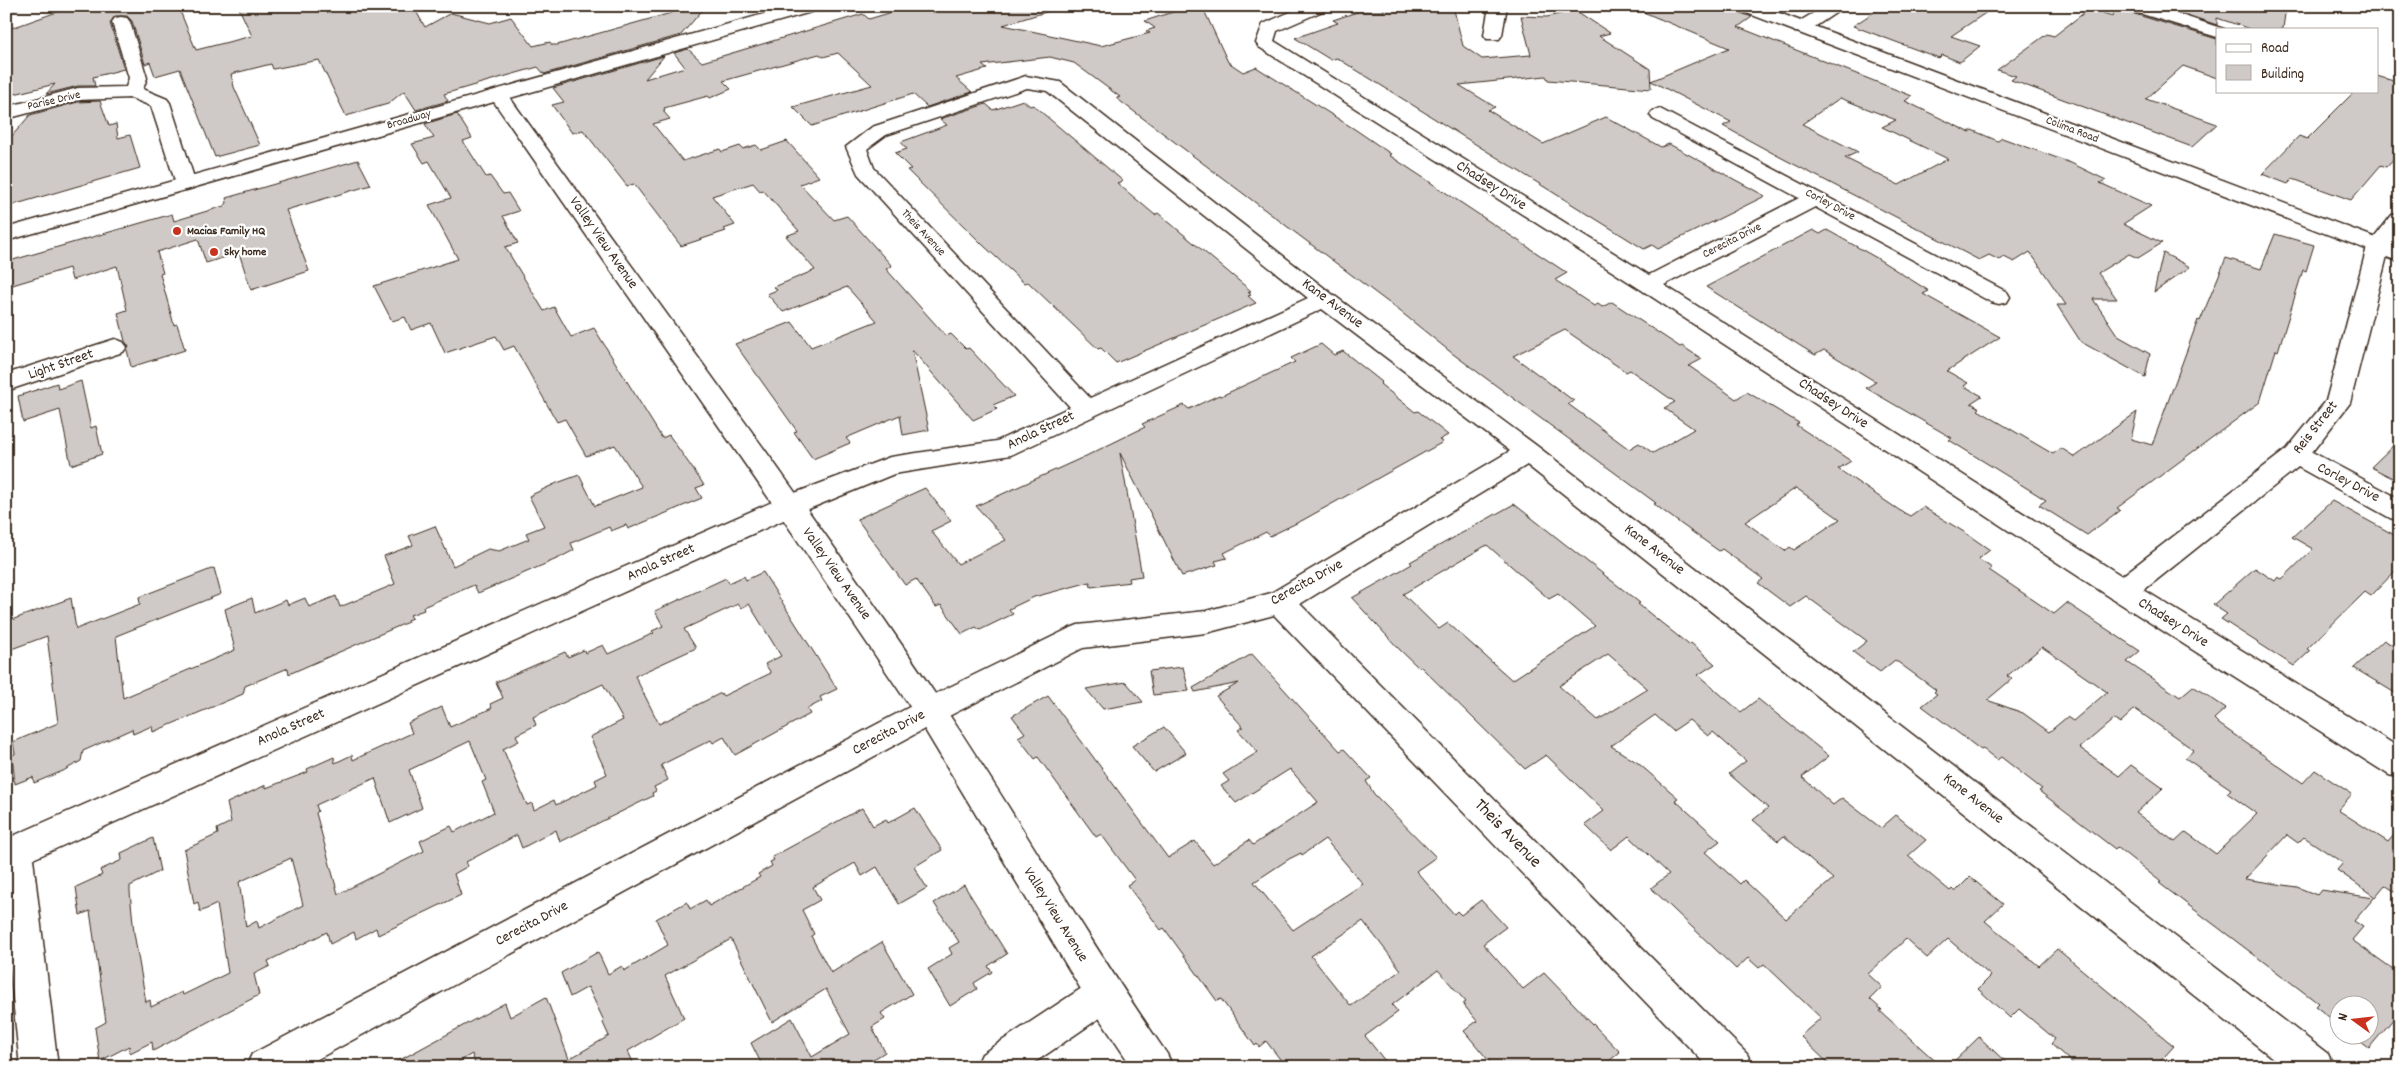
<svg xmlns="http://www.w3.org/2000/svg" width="2406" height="1073" viewBox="0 0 2406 1073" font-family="Dekko,sans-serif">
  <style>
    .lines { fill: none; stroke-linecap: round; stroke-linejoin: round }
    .stream { stroke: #887e77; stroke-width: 5.5 }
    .building { fill: #cfcac7; stroke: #3b2a1e; fill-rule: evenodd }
    .minor-casing { stroke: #3b2a1e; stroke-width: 3 }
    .tertiary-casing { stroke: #3b2a1e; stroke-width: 3 }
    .secondary-casing { stroke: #3b2a1e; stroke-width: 3 }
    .minor { fill: #fff; fill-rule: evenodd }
    .tertiary { fill: #fff; fill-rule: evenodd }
    .secondary { fill: #fff; fill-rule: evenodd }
    .poi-dot { fill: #c8321e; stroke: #fff; stroke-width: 2 }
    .labels { text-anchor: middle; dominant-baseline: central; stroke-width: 4.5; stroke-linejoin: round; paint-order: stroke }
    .far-street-label { font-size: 12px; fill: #3b2a1e; stroke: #fff }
    .far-poi-label { font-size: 12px; font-weight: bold; fill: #3b2a1e; stroke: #fff; text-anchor: start }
    .street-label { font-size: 15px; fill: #3b2a1e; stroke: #fff }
    .near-street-label { font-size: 18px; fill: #3b2a1e; stroke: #fff }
  </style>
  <rect width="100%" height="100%" fill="#fff"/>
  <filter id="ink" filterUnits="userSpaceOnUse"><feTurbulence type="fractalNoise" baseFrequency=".02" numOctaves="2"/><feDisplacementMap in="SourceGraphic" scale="10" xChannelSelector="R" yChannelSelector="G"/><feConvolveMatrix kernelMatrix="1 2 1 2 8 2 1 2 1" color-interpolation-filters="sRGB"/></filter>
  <g filter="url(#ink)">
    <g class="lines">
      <path class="stream" d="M6 10 20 6"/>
    </g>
    <path class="building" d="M74 6H178L196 50 252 36 238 6H413L425 27 451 13 490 23 511 17 533 46 550 42 552 45H557L696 6H706L681 35 544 74 538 67 485 82 444 94 448 101 416 110 404 91 388 104 346 116 319 60 273 69 271 64 231 74 234 87 260 145 215 157 180 69 155 76 150 62 145 64 132 21 127 16H115L110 23 124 69 93 77 95 86H78L46 94 55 84 6 96V30Z
      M912 6H1048L1049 11 1003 25 1101 46 1150 33 1146 31 1155 28 1145 21 1191 6H1202L1228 62 1243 72 1256 67 1356 130 1391 154 1389 155 1567 273 1555 280 1594 306 1598 304 1602 307 1612 302 1680 347 1682 346 1702 359 1689 366 1736 399 1747 392 1799 423 1796 425 1851 461 1838 469 1899 510 1910 516 1923 507 1964 532 1990 550 1978 559 1992 568 1989 570 2054 614 2067 603 2140 651 2127 662 2180 697 2193 686 2226 708 2214 719 2219 724 2303 783 2315 770 2352 794 2338 810 2388 842 2400 828V895L2385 885 2375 897 2337 870 2343 863 2304 837 2298 843 2287 835 2245 879 2297 887 2317 895 2321 890 2374 898 2354 921 2363 927 2352 940 2400 974V1011L2369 1048 2353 1036H2368V1006H2338V1024L2315 1006 2318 1003 2159 883 2161 882 2117 847 2115 849 2039 791 2042 789 2001 757 1997 760 1983 749 1981 750 1922 706 1937 694 1934 692 1936 690 1895 660 1880 672 1853 652 1867 641 1806 596 1790 607 1758 583 1763 579 1722 549 1719 551 1681 524 1654 504 1656 503 1453 354 1401 312 1116 98 1120 97 1074 63 1050 57 982 65 987 69 956 78 972 92 927 107 913 94 812 126 793 107 872 85 838 53 823 57 819 54 723 81 731 89 710 98 708 96 664 108 665 110 663 111 670 119 653 124 683 161 720 149 722 152 740 146 743 149 756 145 761 150 787 141 819 177 800 184 834 220 847 216 892 266 886 269 946 336 951 334 966 349 969 348 1014 396 993 405 997 409 973 420 912 350 929 430 903 435 900 415 846 438 850 443 813 459 794 432 797 431 735 344 792 322 811 347 877 321 847 287 783 312 767 294 777 290 774 287 815 270 786 236 799 231 763 190 760 191 753 183 712 196 735 225 724 229 726 231 681 246 634 184 627 186 583 130 572 133 552 105 564 102 553 88 664 56 645 79 685 67 674 53 688 49 702 62 863 14 869 19ZM1565 330 1626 372 1630 370 1675 402 1664 408 1694 429 1653 453 1639 443 1629 449 1568 404 1574 401 1513 356ZM1796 488 1840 519 1794 550 1790 547 1785 551 1745 522ZM2042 647 2107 692 2073 721 2067 717 2049 732 2023 713 1987 700 2012 679 2007 676ZM2135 709 2194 750 2185 758 2231 789 2227 793 2257 814 2216 854 2186 832 2175 842 2136 813 2163 788 2131 765 2119 776 2080 748 2114 719 2120 723Z
      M1383 6H1453L1463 46 1482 59 1531 55 1521 16 1547 17 1575 10 1610 33 1599 36 1650 69 1651 89 1548 80 1546 76 1459 85 1495 107 1488 110 1543 144 1606 117 1661 147 1669 144 1765 196 1658 249 1652 245 1644 249 1337 58 1331 60 1295 38 1338 23 1333 20 1360 11H1384Z
      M1629 6H1735L1738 12 1752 17 1738 27 1912 96 1905 101 1969 132 1972 130 1998 141 2002 138 2071 163 2106 180 2100 183 2151 206 2123 224 2162 243 2138 258 2129 254 2098 273 2117 299H2093L2118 336 2150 354 2145 377 2081 342 2057 305H2066L2030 252 2014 262 2004 257 1999 260 1989 255 1979 260 1778 156 1723 126 1731 122 1651 81 1729 48ZM1840 98 1896 120 1882 127 1948 159 1899 185 1845 158 1858 152 1802 124Z
      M1883 6H1996L1951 36 1980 46 1960 62 1942 55 1939 58 1853 26Z
      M2114 6H2125L2128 12 2217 39V78L2183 66 2146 99 2217 124 2192 147 2011 80 2016 76 1997 70 2047 34 2054 36 2089 9 2113 16Z
      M2160 6H2286L2283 29H2250L2217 18V25Z
      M2377 76 2400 83V152L2386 167 2381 165 2351 200 2293 179 2288 184 2262 174 2299 136 2307 139 2355 91H2377Z
      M1023 100 1030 106 1033 105 1123 181 1117 183 1155 215 1158 213 1251 291 1248 292 1251 295 1248 296 1256 303 1116 363 1101 348 1098 349 1028 282 1024 283 983 245 907 170 911 169 895 153 907 149 901 142 947 125 940 119 986 104 993 110Z
      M100 101 109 126 116 124 118 138 130 135 140 168 6 207V143L30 115 78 102Z
      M457 114 472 138 463 141 486 177 490 176 503 194 508 193 519 211 503 216 518 243 505 247 544 311 554 307 571 337 594 328 662 438 669 435 704 485 696 488 702 498 628 529 626 525 611 531 609 527 571 543 574 550 559 558 499 584 478 593 474 585 423 607 424 610 410 615 412 618 407 620 408 622 289 674 288 668 245 686 243 694 153 732 152 726 133 734 132 729 83 751 81 761 63 771 34 783 33 777 15 784 12 755 15 754 13 742 58 723 47 636 6 651V622L71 598 76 629 140 604 139 597 214 568 221 594 116 636 123 698 235 650 225 609 252 598 255 613 286 600 288 605 305 598 309 607 336 596 340 607 395 584 384 556 413 545 409 536 435 526 453 566 488 549 499 551 529 539 526 533 544 526 529 496 557 483 579 475 595 506 642 487 615 445 586 456 565 419 557 422 514 346 504 350 496 336 445 353 431 323 411 330 405 317 392 321 374 286 458 259 429 205 451 198 429 161 424 163 412 144 434 138 425 124Z
      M358 160 371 185 286 210 309 271 251 290 239 253 206 263 198 239 157 252 163 273 160 274 174 325 177 324 185 350 131 367 127 350 129 347 125 341 118 313 127 310 117 266 72 280 69 268 6 287V262L172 214 174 221 224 206 227 203 226 198Z
      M1813 230 1820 234 1827 230 1875 257 1929 291 1923 294 2000 337 1947 371 1968 383 1964 386 1982 396 1971 403 1980 408 1978 410 2053 454 2061 448 2075 457 2137 412 2131 439 2152 445 2198 320 2200 321 2226 258 2261 269 2275 234 2314 245 2306 271 2303 270 2278 351 2276 350 2260 402 2117 508 2120 510 2087 535 2039 505 2046 500 1949 440 1952 438 1866 388 1876 382 1824 350 1815 355 1706 287Z
      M2163 253 2190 267 2154 292Z
      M1321 344 1334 355 1343 351 1382 382 1380 384 1415 412 1418 411 1448 435 1439 440 1443 442 1303 520 1270 536 1266 532 1224 553 1227 558 1215 561 1217 565 1182 576 1120 453 1142 576 1129 578 1130 582 1091 587 1090 582 1034 597 1009 609 1013 614 980 630 976 627 962 634 941 605 936 607 916 579 905 585 857 519 925 488 951 521 931 531 958 564 1006 540 976 506 1086 456 1145 427 1142 424 1184 405 1189 409 1219 395 1221 396 1295 362 1291 358Z
      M81 381 91 428 96 426 102 454 71 465 60 410 23 422 18 396 57 383 58 389Z
      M2400 439V482L2371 467Z
      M2332 501 2400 538V566L2371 596 2365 592 2307 649 2310 651 2294 666 2221 619 2227 614 2213 605 2255 568 2275 581 2278 577 2282 579 2313 549 2292 537Z
      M1514 504 1640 603 1638 604 1689 645 1691 643 1715 664 1698 675 1741 712 1758 699 1829 756 1802 777 1833 805 1842 798 1881 828 1896 815 1926 840 1908 856 1950 891 1952 889 1955 892 1970 877 2003 904 1985 921 2039 966 2057 949 2174 1046 2155 1067H2077L2051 1044 2055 1039 2019 1009 2010 1018 1978 989 1991 976 1948 939 1927 958 1906 939 1868 974 1882 987 1870 999 1882 1010 1880 1011 1942 1067H1832L1800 1036 1821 1018 1764 964 1759 968 1748 958 1736 969 1651 888 1669 874 1629 836 1611 850 1585 825 1604 811 1546 755 1525 769 1420 666 1418 667 1399 649 1352 598 1412 564 1410 562ZM1487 545 1549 599 1558 594 1595 626 1512 680 1448 623 1439 629 1403 594ZM1608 654 1648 689 1598 720 1559 686ZM1655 715 1673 731 1689 720 1708 736 1713 732 1746 761 1729 774 1768 808 1753 820 1778 841 1784 836 1833 879 1786 919 1744 880 1740 884 1705 852 1720 841 1675 800 1678 798 1638 763 1611 746Z
      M763 572 837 689 820 697 822 701 807 709 810 714 735 755 724 737 713 743 711 740 661 765 668 780 654 787 656 791 652 793 653 796 560 842 556 830 522 848 517 835 466 862 468 866 454 874 461 895 378 935 376 928 356 939 354 932 330 944 327 932 268 961 270 966 254 974 259 995 153 1051 152 1042 130 1053 129 1046 100 1061 95 1028 106 1022 90 911 80 915 76 887 102 875 100 870 122 860 121 853 153 838 160 871 130 886V892L134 933 146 1002 150 1000 151 1007 182 992 183 995 228 973 217 904 200 912 198 902 194 904 184 850 218 834 217 829 231 822 227 803 266 785V788L308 772 307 769 334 757 335 763 352 755 353 760 412 733 408 723 442 707 450 727 492 708 490 704 503 698 496 682 565 652 568 657 584 650 585 653 603 645 608 654 654 633 652 631 663 626 655 611 726 578 729 583 744 576 746 580ZM738 604 741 608 749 604 781 656 765 664 771 673 723 696 721 693 659 724 635 676 696 648 684 629ZM603 684 623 720 590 737 607 774 595 780 597 785 556 805 554 800 534 810 532 803 527 805 503 749 519 741 516 735 536 725 533 717ZM470 741 486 780 482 782 494 812 454 832 451 826 420 841 424 851 338 894 316 813 318 811 316 805 375 778 390 823 422 808 409 770ZM291 858 303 905 259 928 257 921 246 927 239 882Z
      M2384 640 2400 650V696L2354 668Z
      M1252 654 1340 751 1344 749 1371 778 1366 781 1374 794 1436 857 1416 871 1454 914 1457 911 1461 915 1481 900 1506 927 1483 944 1523 989 1544 973 1620 1052 1602 1067H1494L1464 1031 1477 1021 1463 1004 1466 1002 1438 970 1392 1005 1398 1012 1365 1036 1390 1067H1286L1266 1041 1259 1047 1257 1044 1255 1046 1221 999 1217 1001 1164 928 1161 930 1127 885 1135 880 1101 834 1096 837 1038 757 1035 759 1018 737 1025 733 1012 716 1048 696 1168 858 1195 841 1213 864 1249 840 1253 845 1318 802 1290 769 1236 803 1221 786 1229 781 1223 774 1258 752 1238 730 1243 727 1216 696 1239 683 1195 692 1193 688ZM1325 839 1363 884 1293 930 1254 882 1289 859 1301 853 1302 855ZM1363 921 1401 970 1351 1006 1311 956Z
      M1183 667 1189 691 1153 695 1149 671Z
      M1126 682 1143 702 1103 709 1086 689Z
      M1164 727 1186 753 1154 772 1132 746Z
      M862 808 873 826 886 819 888 823 915 808 942 850 914 867 927 888 899 904 877 867 862 876 855 863 813 887 820 900 802 910 814 934 811 936 831 973 882 942 912 994 881 1013 885 1019 872 1027 885 1052 861 1067H763L751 1043 792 1018 812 1057 850 1034 826 989 772 1022 731 939 665 976 684 1018 628 1051 635 1067H476L472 1054 450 1067H387L505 1003 510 1017 546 997 569 1059 609 1036 603 1023 604 1021 588 987 570 997 561 973 598 952 608 974 622 966 624 971 668 945 656 919 687 902 690 909 706 900 709 906 760 877 758 874 772 866 770 862 774 860 772 857Z
      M964 885 1007 954 988 966 992 972 974 983 977 989 950 1006 928 969 952 954 949 948 959 942 934 903Z
      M1979 1037 2011 1067H1948Z"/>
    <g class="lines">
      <defs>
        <path id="minor" d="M1304 6H1327L1325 10 1277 31 1274 41 1649 275 1799 198 1653 119 1650 115 1653 111 1660 109 2007 292 2010 297 2007 302 1999 304 1991 302 1815 207 1664 285 2122 576 2287 449 2326 401 2367 247 2392 215 2400 214V234L2389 248 2350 403 2312 452 2400 499V521L2390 518 2298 467 2144 590 2400 748V778L2389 775 2113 599 1640 289 1259 47 1256 43 1263 24Z
          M1489 6H1507L1502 35 1499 39H1487L1484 35Z
          M1825 6H1846L1807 32H1795L1792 28 1795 24Z
          M2127 6H2153L2224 29H2217V37L2129 10Z
          M121 17 127 18 130 22 147 78 143 89 167 99 170 103 196 184 193 188 186 190 179 188 176 184 151 106 131 98 78 100 6 119V107L78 88 126 87 129 78 112 22 115 18Z
          M1026 76 1060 82 1332 294 1537 446 2328 1054 2334 1067H2284L1527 465 1300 604 1747 1054 1753 1067H1708L1274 615 1206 633 1083 648 941 720 303 1067H246L252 1054 919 702 1068 629 1078 625 1206 611 1271 593 1510 451 1322 309 1011 455 894 474 799 513 33 859 58 1067H20L6 930V839L779 499 890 457 997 441 1070 407 858 174 846 147 872 127ZM1027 88 1047 91 1308 298 1090 398 874 168 867 149 886 135Z
          M115 339 123 342 127 347 123 352 6 391V374Z
          M1104 976 1117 982 1122 994 1117 1006 1028 1067H976L982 1054 1091 982Z"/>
        <path id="tertiary" d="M792 6H820L818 10 510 98C654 298 802 496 940 701 1018 817 1087 939 1167 1054L1173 1067H1132L1091 1006 919 720 779 513 494 102 6 241V228Z"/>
        <path id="secondary" d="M1737 6H1761L2400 247V262L1739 10Z"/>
      </defs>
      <use href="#minor" class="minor-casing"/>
      <use href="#tertiary" class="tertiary-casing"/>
      <use href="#secondary" class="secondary-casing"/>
      <use href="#minor" class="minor"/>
      <use href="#tertiary" class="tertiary"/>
      <use href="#secondary" class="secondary"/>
    </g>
  </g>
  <g class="poi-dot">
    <circle cx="177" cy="231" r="5"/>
    <circle cx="214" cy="252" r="5"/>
  </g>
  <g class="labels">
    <g class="far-street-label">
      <text transform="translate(54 101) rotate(-13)">Parise Drive</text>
      <text transform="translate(409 120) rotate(-16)">Broadway</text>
      <text transform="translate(2072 130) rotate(21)">Colima Road</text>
      <text transform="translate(1830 205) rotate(28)">Corley Drive</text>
      <text transform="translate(923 233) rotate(47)">Theis Avenue</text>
      <text transform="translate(1732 241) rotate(-27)">Cerecita Drive</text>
    </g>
    <g class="far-poi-label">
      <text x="187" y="231">Macias Family HQ</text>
      <text x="224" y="252">Sky home</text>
    </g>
    <g class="street-label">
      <text transform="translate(1491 186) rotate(32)">Chadsey Drive</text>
      <text transform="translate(603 243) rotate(55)">Valley View Avenue</text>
      <text transform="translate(1332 304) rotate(37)">Kane Avenue</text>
      <text transform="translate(61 365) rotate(-19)">Light Street</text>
      <text transform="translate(1833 404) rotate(33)">Chadsey Drive</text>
      <text transform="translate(2316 428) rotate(-52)">Reis Street</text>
      <text transform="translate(1041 431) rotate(-25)">Anola Street</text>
      <text transform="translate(2348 483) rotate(28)">Corley Drive</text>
      <text transform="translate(1654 550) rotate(38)">Kane Avenue</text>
      <text transform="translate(661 563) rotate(-24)">Anola Street</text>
      <text transform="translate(836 574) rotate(55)">Valley View Avenue</text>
      <text transform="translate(1307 583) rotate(-29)">Cerecita Drive</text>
      <text transform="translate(2173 623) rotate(32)">Chadsey Drive</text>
      <text transform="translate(291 728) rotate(-24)">Anola Street</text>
      <text transform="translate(889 733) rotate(-28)">Cerecita Drive</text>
      <text transform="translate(1973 799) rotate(38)">Kane Avenue</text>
      <text transform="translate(1055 915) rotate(58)">Valley View Avenue</text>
      <text transform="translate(532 924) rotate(-28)">Cerecita Drive</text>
    </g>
    <g class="near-street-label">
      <text transform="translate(1507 834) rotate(46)">Theis Avenue</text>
    </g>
  </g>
  <rect width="2406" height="1073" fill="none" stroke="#fff" stroke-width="25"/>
  <rect x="12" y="12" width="2381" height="1048" fill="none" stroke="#3b2a1e" stroke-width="2" filter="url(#ink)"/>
  <rect x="2216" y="28" width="162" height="65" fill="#ffffff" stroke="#b1aaa5"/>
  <rect x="2226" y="44" width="25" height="8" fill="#ffffff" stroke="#b1aaa5"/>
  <text x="2261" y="52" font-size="15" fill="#3b2a1e">Road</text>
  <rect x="2226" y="65" width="25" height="15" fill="#cfcac7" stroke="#b1aaa5"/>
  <text x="2261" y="78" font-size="15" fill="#3b2a1e">Building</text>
  <g transform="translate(2354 1020) rotate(285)"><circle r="24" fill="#ffffff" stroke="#b1aaa5"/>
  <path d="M0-4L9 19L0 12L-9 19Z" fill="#c8321e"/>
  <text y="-8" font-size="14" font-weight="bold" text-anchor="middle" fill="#3b2a1e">N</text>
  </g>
</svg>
